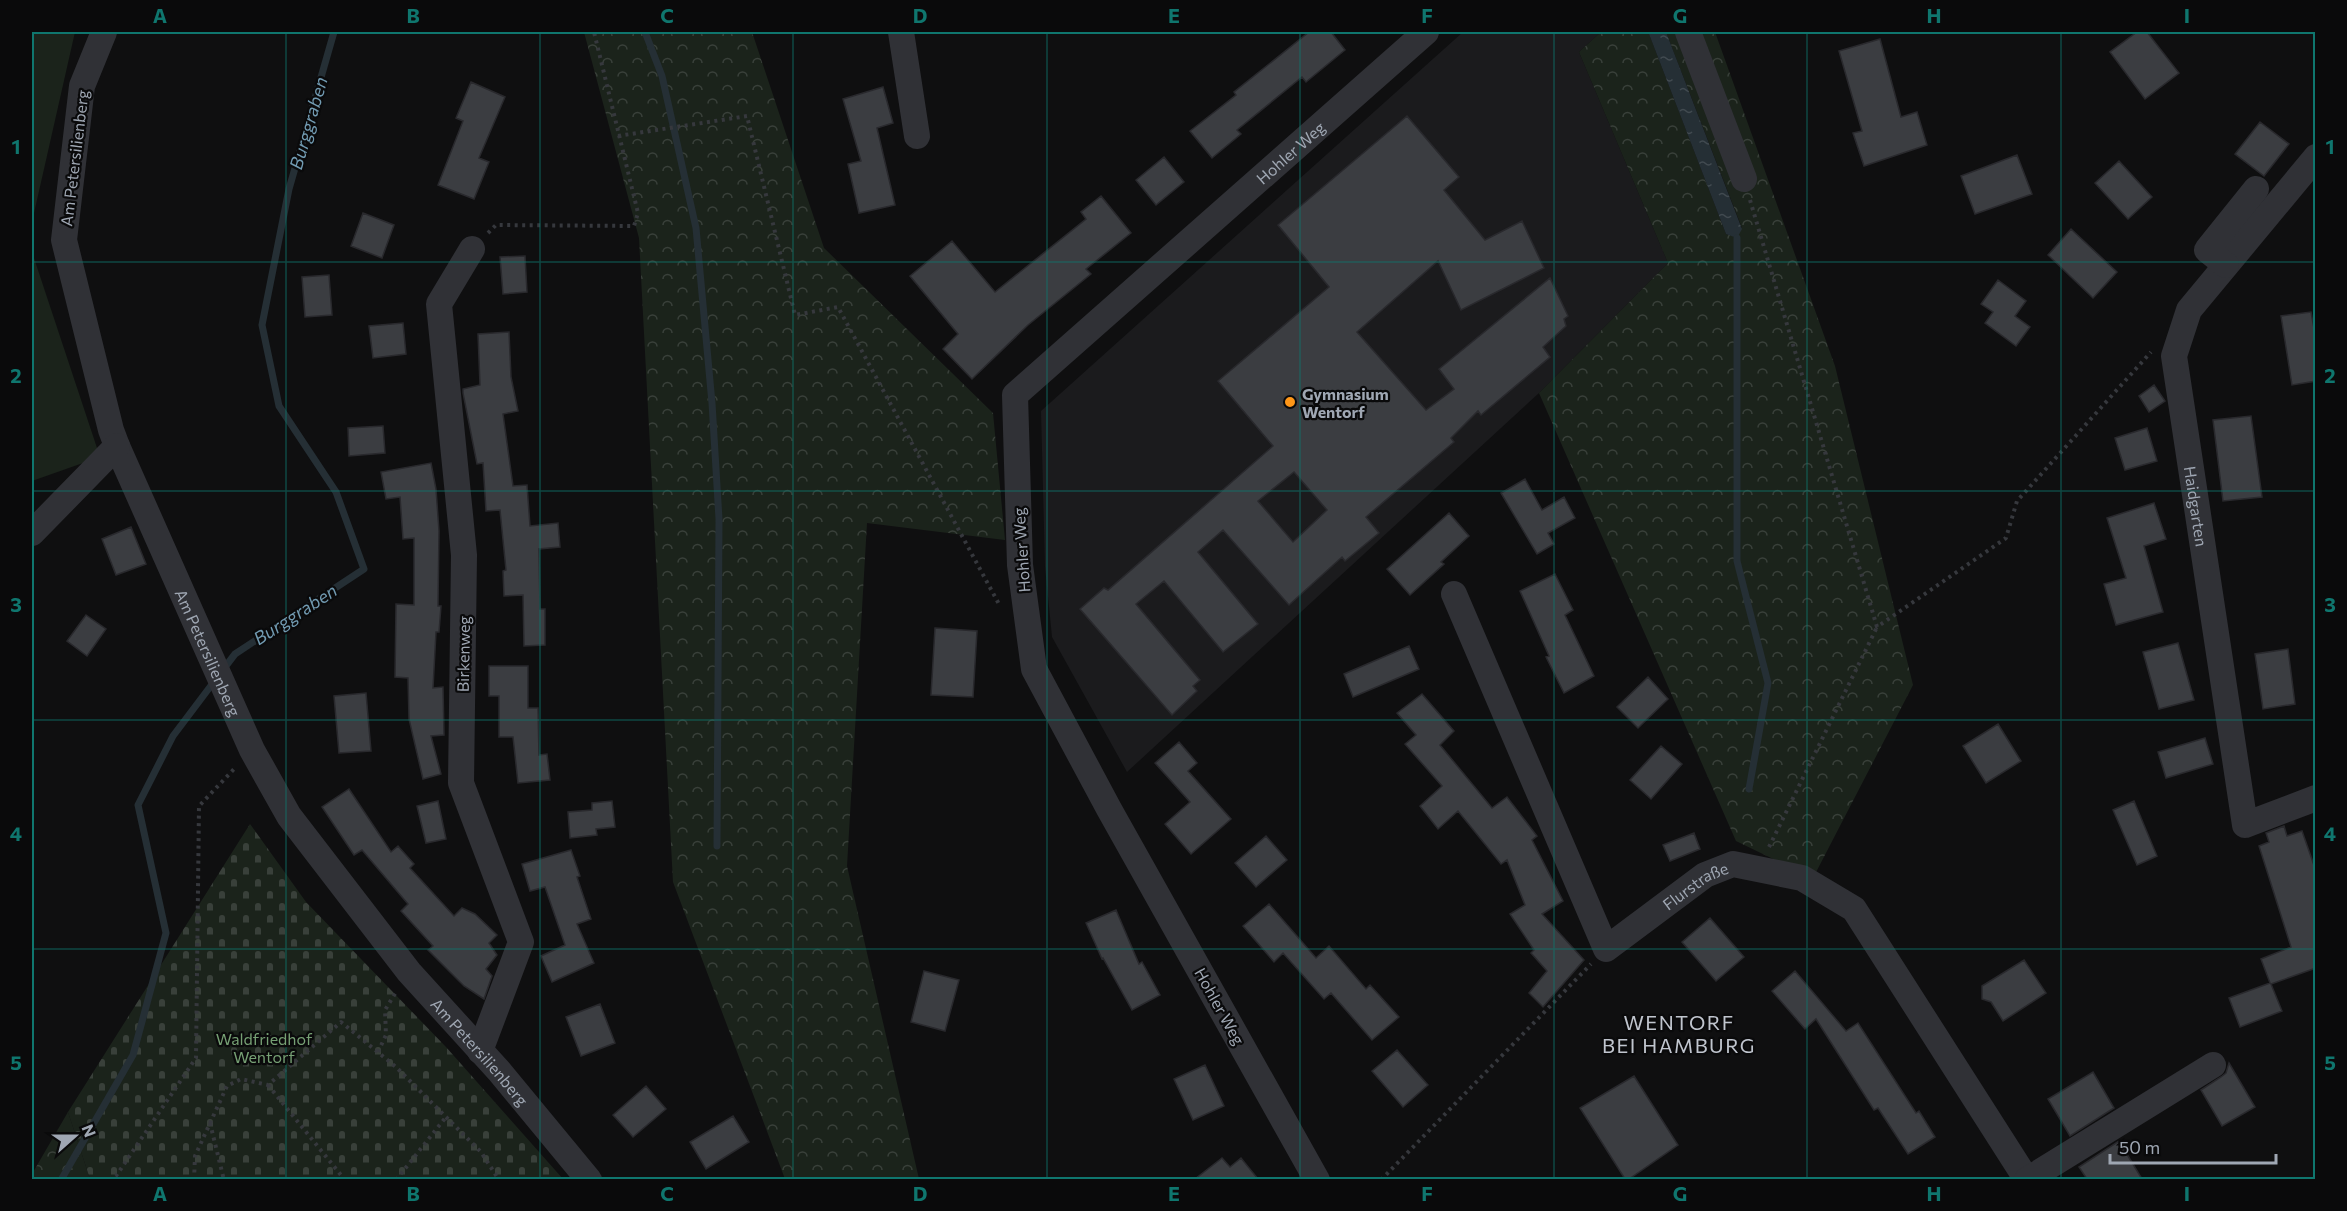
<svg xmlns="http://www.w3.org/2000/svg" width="2347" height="1211" viewBox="0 0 2347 1211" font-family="Commissioner,sans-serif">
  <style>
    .built { fill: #1b1b1d }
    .forest { fill: url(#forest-crowns) }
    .cemetery { fill: url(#cemetery-stones) }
    .garden { fill: #1b231b }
    .water { fill: url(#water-ripples) }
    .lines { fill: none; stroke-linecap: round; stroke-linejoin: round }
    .stream { stroke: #252f35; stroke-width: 7 }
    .building { fill: #3b3d41; stroke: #29292d; stroke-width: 1.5; fill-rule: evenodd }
    .path { stroke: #36383d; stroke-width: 4; stroke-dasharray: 3 4.5; stroke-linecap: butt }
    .minor { stroke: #303136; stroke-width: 26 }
    .grid { fill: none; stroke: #0f766e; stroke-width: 1.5; stroke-opacity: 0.55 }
    .poi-dot { fill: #ff9718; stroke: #0a0a0b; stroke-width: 2 }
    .labels { text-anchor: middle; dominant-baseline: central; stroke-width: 4.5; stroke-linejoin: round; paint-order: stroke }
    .street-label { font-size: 16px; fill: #9fa7b3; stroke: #0a0a0b }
    .poi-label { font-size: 16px; font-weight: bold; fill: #9fa7b3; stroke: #0a0a0b; text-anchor: start }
    .park-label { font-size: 16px; fill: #76a074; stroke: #0a0a0b }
    .water-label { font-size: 18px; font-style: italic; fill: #729bb2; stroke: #0a0a0b }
    .quarter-label { font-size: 20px; letter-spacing: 1.5px; fill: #c0c5ce; stroke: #0a0a0b }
    .neatline { fill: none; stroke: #0f766e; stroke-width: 2 }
    .grid-label { font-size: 20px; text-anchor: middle; font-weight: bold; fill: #0f766e }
  </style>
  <defs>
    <pattern id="forest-crowns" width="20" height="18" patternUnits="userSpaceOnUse" patternTransform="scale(1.5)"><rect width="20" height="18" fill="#1b231b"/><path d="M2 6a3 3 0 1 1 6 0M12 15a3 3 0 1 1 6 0" fill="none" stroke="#39403a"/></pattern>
    <pattern id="cemetery-stones" width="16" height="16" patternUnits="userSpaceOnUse" patternTransform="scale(1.5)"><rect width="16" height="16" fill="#1b231b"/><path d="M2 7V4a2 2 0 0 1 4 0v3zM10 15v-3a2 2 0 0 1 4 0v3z" fill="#39403a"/></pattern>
    <pattern id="water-ripples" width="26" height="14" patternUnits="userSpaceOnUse" patternTransform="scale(1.5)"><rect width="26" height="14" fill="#252f35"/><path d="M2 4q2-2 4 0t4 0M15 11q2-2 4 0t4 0" fill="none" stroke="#414a50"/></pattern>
  </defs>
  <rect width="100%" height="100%" fill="#0f0f10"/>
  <path class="built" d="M1463 32H1601L1579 52 1668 263 1539 393 1127 772 1052 637 1045 567 1041 411Z"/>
  <path class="forest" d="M584 32H752L824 248 993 413 1005 540 867 523 847 866 919 1179H785L673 882 639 238Z
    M1601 32H1650L1649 34 1726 234 1736 237 1742 228 1666 32H1715L1835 366 1913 685 1813 878 1736 841 1539 393 1668 263 1579 52Z
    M68 1112 90 1179 32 1180V1174Z"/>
  <path class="cemetery" d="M250 824 306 902 446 1047 563 1179H90L68 1112Z"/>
  <path class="garden" d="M32 32H75L32 222Z
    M32 252 100 457 32 481Z"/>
  <path class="water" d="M1650 32H1666L1742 229 1737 238 1726 234 1649 34Z"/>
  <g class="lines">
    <path class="stream" d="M645 32 662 76 696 228 712 403 719 519 717 846
      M1737 238V561L1768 683 1749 789
      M222 671 235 654 364 569 336 492 279 406 262 325 289 189 334 32
      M61 1180 133 1055 166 933 138 805 173 736 216 679"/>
  </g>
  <path class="building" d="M1309 32H1331L1345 50 1306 82 1302 77 1237 130 1241 134 1212 158 1190 131 1236 95 1234 92Z
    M2137 32H2147L2179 73 2145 99 2110 52Z
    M1880 39 1901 117 1917 112 1927 145 1864 166 1853 133 1862 131 1839 51Z
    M471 82 505 97 479 158 489 162 474 199 438 185 463 121 456 118Z
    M883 87 893 123 877 128 895 205 859 213 848 164 861 161 843 99Z
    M1407 116 1459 177 1444 190 1485 240 1522 221 1544 268 1461 310 1438 261 1357 332 1426 410 1454 389 1439 369 1550 278 1568 316 1564 319 1566 326 1543 347 1550 357 1481 415 1478 411 1451 438 1454 442 1366 517 1379 533 1345 561 1342 557 1289 605 1223 530 1198 552 1258 624 1223 652 1164 581 1136 604 1200 680 1193 686 1197 691 1172 715 1080 609 1104 588 1108 590 1273 446 1218 381 1329 287 1278 225ZM1294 472 1327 510 1293 542 1258 501Z
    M2260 122 2289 144 2264 176 2235 154Z
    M2017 155 2032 194 1975 214 1961 176Z
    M1164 157 1184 182 1156 205 1136 180Z
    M2119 161 2152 197 2128 219 2095 183Z
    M1101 196 1131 233 1086 269 1091 274 1028 325 972 379 943 349 958 334 910 276 952 241 995 292 1086 219 1081 212Z
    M363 213 394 225 382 258 351 246Z
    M2071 229 2117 272 2093 298 2048 255Z
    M525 256 527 292 503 294 500 257Z
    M329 275 332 315 305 317 302 277Z
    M1998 280 2026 301 2015 316 2030 327 2016 346 1985 323 1993 312 1981 304Z
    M2311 312 2316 339V381L2292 385 2281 316Z
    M403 323 406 354 373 358 369 326Z
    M509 332 511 377 518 411 503 414 513 486 527 485 530 526 558 523 560 547 539 549 540 609H545V645L524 646 523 595 504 596 503 571 506 570 500 510 486 511 483 463 477 464 463 393V389L480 385 478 334Z
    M2154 385 2165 401 2149 412 2139 396Z
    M2251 416 2262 497 2223 501 2213 420Z
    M383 426 385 453 349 456 348 428Z
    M2147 428 2157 461 2125 470 2115 438Z
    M431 463 436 489 439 531 438 606H441L439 632H436L433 688 443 687 444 735 431 736 441 774 423 779 409 719 408 678 395 677 396 604 414 605V538L403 539 400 497 386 499 381 472Z
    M1525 479 1542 510 1564 497 1575 518 1548 533 1554 544 1537 554 1501 493Z
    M2154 503 2166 539 2144 546 2163 612 2116 625 2104 584 2126 578 2107 518Z
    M1449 513 1469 536 1441 562 1444 564 1410 595 1387 569Z
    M131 527 146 564 116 575 102 539Z
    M1555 574 1573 610 1565 615 1594 676 1564 693 1546 657 1549 656 1520 591Z
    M86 615 106 629 87 656 67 641Z
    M935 628 977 631 973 697 931 695Z
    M2178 643 2194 700 2159 709 2143 652Z
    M1409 646 1419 669 1353 697 1344 674Z
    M2288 649 2295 704 2263 709 2255 654Z
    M489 666H528V708H538L539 755 547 754 550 780 518 783 513 737H499V696H489Z
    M1648 677 1668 699 1638 728 1617 707Z
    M366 693 371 751 339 753 334 696Z
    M1422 694 1454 731 1440 745 1492 808 1507 797 1537 836 1532 840 1563 901 1542 914 1584 960 1543 1007 1529 993 1547 971 1531 953 1534 950 1510 914 1525 905 1507 860 1501 864 1458 811 1438 829 1420 806 1442 786 1405 744 1416 735 1397 713Z
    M1998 724 2021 761 1986 783 1963 746Z
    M2205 738 2213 764 2166 778 2158 752Z
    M1179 742 1197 763 1188 771 1231 819 1191 854 1165 824 1190 802 1155 763Z
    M1661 746 1682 764 1651 799 1630 780Z
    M349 789 391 852 398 846 414 864 410 868 454 916 462 908 475 914 497 935 489 943 497 955 486 969 492 976 484 999 464 986 428 950 433 946 401 911 408 904 362 850 354 855 322 807Z
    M438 801 446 839 426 843 417 806Z
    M612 801 615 827 596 829 597 835 570 838 568 812 592 810V803Z
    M2134 801 2157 856 2137 865 2113 810Z
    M2284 826 2287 836 2302 831 2316 871V968L2271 984 2282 1011 2240 1027 2229 998 2270 983 2261 959 2291 947 2259 846 2269 842 2266 833Z
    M1694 833 1700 849 1670 861 1663 845Z
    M1266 836 1287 860 1256 887 1235 863Z
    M571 850 580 876 577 877 591 919 577 924 594 963 552 982 541 956 565 945 545 887 530 891 522 864Z
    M1269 904 1316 958 1329 946 1366 989 1370 985 1399 1017 1372 1040 1331 993 1324 999 1283 953 1274 962 1243 926Z
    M1116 910 1139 964 1142 962 1160 995 1132 1010 1103 958 1102 959 1086 923Z
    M1710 918 1744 957 1716 981 1682 942Z
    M2024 960 2046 993 2003 1021 1991 1002 1982 999V986Z
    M924 971 959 980 945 1031 911 1022Z
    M1795 971 1846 1031 1858 1023 1916 1113 1919 1111 1935 1137 1908 1154 1878 1108 1874 1110 1816 1019 1805 1029 1772 991Z
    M600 1004 615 1043 581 1056 566 1017Z
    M1397 1050 1428 1085 1403 1107 1372 1071Z
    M2229 1063 2255 1107 2222 1126 2201 1090 2221 1077 2226 1073Z
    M1205 1065 1224 1106 1193 1120 1174 1079Z
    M2093 1072 2114 1108 2070 1136 2048 1099Z
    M1634 1076 1678 1145 1629 1179H1625L1580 1108Z
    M646 1086 666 1109 633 1137 613 1115Z
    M733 1116 749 1142 706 1169 690 1142Z
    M2119 1141 2142 1179H2087L2079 1167Z
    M1222 1158 1230 1167 1241 1158 1258 1179H1195Z"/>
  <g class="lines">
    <path class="path" d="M618 136 747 116 795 315 838 307 1000 606
      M1750 200 1877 627 2006 538 2017 501 2151 352
      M488 233 496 225 634 226 638 213 594 32
      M1769 847 1877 627
      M378 1052 386 1035 385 1010 396 992
      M268 1085 345 1180
      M210 1123 224 1180
      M109 1180 116 1176 196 1058 199 806 235 768
      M194 1180 195 1156 227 1086 241 1079 268 1085 341 1022 396 1067 481 1152 499 1180
      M396 1180 446 1117
      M1381 1180 1591 964"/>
    <g class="minor">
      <path id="s1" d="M104 32 82 86 64 240 111 430 117 446 252 750 289 816 409 972 499 1071 589 1180"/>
      <path d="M901 32 917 136"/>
      <path d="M1688 32 1744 179"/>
      <path id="s2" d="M2316 157 2189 310 2174 356 2245 825 2316 798"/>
      <path d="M472 249 439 304 464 555 461 783 521 942 480 1051"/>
      <path d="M2226 265 2207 250 2256 189"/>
      <path d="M32 533 117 446"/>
      <path id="s3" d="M1454 594 1606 949 1705 875 1733 864 1802 878 1854 909 2027 1180"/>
      <path id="s4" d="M1317 1180 1109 809 1034 669 1020 565 1015 395 1426 32"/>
      <path d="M2027 1180 2213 1065"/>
    </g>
  </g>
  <path class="grid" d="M286 32V1180M540 32V1180M793 32V1180M1047 32V1180M1300 32V1180M1554 32V1180M1807 32V1180M2061 32V1180M32 262H2316M32 491H2316M32 720H2316M32 949H2316"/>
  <circle class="poi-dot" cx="1290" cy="402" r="6"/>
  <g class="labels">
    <g class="street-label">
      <text stroke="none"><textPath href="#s4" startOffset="1226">Hohler Weg</textPath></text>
      <text transform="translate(74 158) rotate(-83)">Am Petersilienberg</text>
      <text stroke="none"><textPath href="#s2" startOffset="399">Haidgarten</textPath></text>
      <text transform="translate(1021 550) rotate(-94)">Hohler Weg</text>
      <text stroke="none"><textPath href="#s1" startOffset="652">Am Petersilienberg</textPath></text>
      <text transform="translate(463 654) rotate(-89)">Birkenweg</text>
      <text stroke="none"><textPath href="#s3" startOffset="496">Flurstraße</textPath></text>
      <text transform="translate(1220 1006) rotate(61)">Hohler Weg</text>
      <text stroke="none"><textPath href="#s1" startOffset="1138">Am Petersilienberg</textPath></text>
    </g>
    <g class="poi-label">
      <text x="1302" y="393">Gymnasium<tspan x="1302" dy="18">Wentorf</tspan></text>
    </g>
    <g class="park-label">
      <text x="264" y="1038">Waldfriedhof<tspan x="264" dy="18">Wentorf</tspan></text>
    </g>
    <g class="water-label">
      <text transform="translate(308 123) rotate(-74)">Burggraben</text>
      <text transform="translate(295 614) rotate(-33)">Burggraben</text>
    </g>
    <g class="quarter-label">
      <text x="1679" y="1022">WENTORF<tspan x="1679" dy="23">BEI HAMBURG</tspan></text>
    </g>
  </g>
  <rect width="2347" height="1211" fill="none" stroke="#0a0a0b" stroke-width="66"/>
  <g transform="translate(75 1136) rotate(69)" stroke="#0a0a0b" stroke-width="4.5" paint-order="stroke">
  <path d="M0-4.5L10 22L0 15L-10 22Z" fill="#9fa7b3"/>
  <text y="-9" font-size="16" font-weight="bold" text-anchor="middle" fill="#9fa7b3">N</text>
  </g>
  <path d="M2110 1154v9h166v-9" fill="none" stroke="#9fa7b3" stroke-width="3"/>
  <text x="2119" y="1154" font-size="18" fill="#9fa7b3" stroke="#0a0a0b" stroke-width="4.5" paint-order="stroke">50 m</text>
  <rect x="33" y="33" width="2281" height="1145" class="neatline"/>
  <g class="grid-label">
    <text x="160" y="23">A</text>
    <text x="413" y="23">B</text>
    <text x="667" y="23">C</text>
    <text x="920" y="23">D</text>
    <text x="1174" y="23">E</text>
    <text x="1427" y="23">F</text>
    <text x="1680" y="23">G</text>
    <text x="1934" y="23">H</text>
    <text x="2187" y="23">I</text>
    <text x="16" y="154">1</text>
    <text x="2330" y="154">1</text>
    <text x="16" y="383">2</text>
    <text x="2330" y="383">2</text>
    <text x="16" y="612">3</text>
    <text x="2330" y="612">3</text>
    <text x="16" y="841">4</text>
    <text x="2330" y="841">4</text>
    <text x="16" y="1070">5</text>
    <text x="2330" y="1070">5</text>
    <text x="160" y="1201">A</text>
    <text x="413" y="1201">B</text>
    <text x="667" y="1201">C</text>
    <text x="920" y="1201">D</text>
    <text x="1174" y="1201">E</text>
    <text x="1427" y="1201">F</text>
    <text x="1680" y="1201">G</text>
    <text x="1934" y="1201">H</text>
    <text x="2187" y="1201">I</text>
  </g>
</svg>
